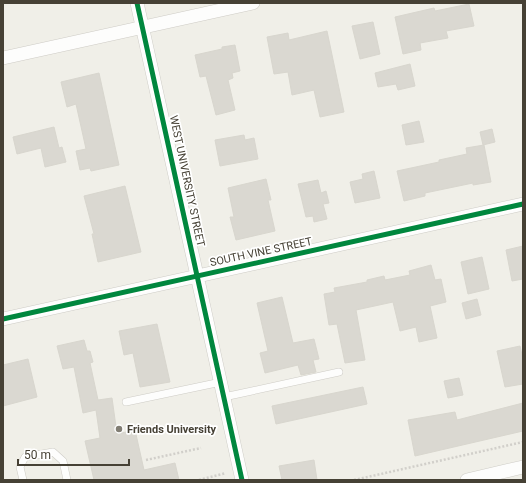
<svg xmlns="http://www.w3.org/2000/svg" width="526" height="483" viewBox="0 0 526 483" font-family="Roboto,sans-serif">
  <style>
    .building { fill: #dad8d1; stroke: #d8d6ce }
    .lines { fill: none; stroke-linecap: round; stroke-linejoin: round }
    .lane-casing { stroke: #ceccc6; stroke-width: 8 }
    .street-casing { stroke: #ceccc6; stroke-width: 14 }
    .path { stroke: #d1cfca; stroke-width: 2.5; stroke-dasharray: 2 2; stroke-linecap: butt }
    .lane { stroke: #fdfdfc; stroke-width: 7 }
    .street { stroke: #fdfdfc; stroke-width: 13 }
    .cycleway-casing { stroke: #fff; stroke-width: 8 }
    .cycleway { stroke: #00873e; stroke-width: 5 }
    .poi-dot { fill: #827e74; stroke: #fff; stroke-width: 1.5 }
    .labels { text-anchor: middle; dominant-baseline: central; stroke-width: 3.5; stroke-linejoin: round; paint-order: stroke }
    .street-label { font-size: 11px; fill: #464135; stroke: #fff }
    .poi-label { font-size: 11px; font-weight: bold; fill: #464135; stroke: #fff; text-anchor: start }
  </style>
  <rect width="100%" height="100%" fill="#f0efe8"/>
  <path class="building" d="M469 4 474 26 446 31 448 38 420 43 421 50 403 54 395 17 434 8 435 11Z
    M373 22 380 54 360 59 352 26Z
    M327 31 344 112 320 117 314 90 292 95 288 72 274 74 267 37 288 33 289 40Z
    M235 45 240 71 232 73 233 78 228 80 235 110 216 115 206 76 200 77 195 55 222 49V47Z
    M410 64 415 86 398 90 396 84 378 87 375 73Z
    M99 73 119 165 91 171 90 168 80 170 76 151 86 149 76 104 67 107 61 82Z
    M419 121 424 142 406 145 402 125Z
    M54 127 59 148 62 147 66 162 45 167 41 148 17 154 13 137Z
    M492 129 495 142 483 145 480 132Z
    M244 135 245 140 254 138 258 159 220 166 215 140Z
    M484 145 491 182 473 185V183L425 193V196L404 201 397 171 439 162V160L467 154 466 148Z
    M374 171 380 198 355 203 350 182 363 179 362 174Z
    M266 179 271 200H268L275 231 236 240 230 217H234L228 188Z
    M318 180 321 193 326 191 329 203 323 204 327 219 314 222 313 216 306 217 298 184Z
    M125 186 141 252 98 262 92 234H94L84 196Z
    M523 246V279L512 281 506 250Z
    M482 257 489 289 468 294 461 262Z
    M431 265 435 280 441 279 446 302 430 306 437 338 419 342 416 327 400 331 393 302 356 310 365 360 345 363 337 324 329 325 324 294 335 292 334 288 367 282V280L384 276 385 280 410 275 409 271Z
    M282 297 293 343 314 339 319 359 313 360 316 372 301 375 298 365 265 373 260 353 268 351 257 303Z
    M477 299 481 315 466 319 462 303Z
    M157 324 170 382 140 387 133 353 124 355 119 331Z
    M84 340 87 351H90L93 362 90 363 98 400 112 398 117 434 135 430 144 470 175 463 179 480H94L85 441 100 438 96 410 83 413 74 367 63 369 57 346Z
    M520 346 523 359V384L505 387 497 351Z
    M28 359 37 397 3 406V365Z
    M459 378 463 395 448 398 444 381Z
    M363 387 367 404 276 424 272 406Z
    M523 403V431L415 456 408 420 455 412 457 420Z
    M314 460 317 480H282L279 466Z"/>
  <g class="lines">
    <defs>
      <path id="lane" d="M224 397 339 372
        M126 402 221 382
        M23 480 20 467 25 457 53 452 63 461 67 480"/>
      <path id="street" d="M137 3 242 480
        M3 58 253 3
        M3 319 523 204
        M467 480 523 467"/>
    </defs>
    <use href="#lane" class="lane-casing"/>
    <use href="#street" class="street-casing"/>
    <path class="path" d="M146 460 201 448
      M199 480 226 473
      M354 480 523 442"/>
    <use href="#lane" class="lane"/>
    <use href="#street" class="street"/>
    <defs>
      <path id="cycleway" d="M137 3 242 480
        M3 319 523 204"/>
    </defs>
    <use href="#cycleway" class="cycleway-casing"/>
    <use href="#cycleway" class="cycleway"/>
  </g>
  <circle class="poi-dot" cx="119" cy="429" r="4"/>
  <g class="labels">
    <g class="street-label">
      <text transform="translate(187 181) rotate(78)">WEST UNIVERSITY STREET</text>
      <text transform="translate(261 252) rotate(-12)">SOUTH VINE STREET</text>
    </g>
    <g class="poi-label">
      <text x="127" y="429">Friends University</text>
    </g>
  </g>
  <rect width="526" height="483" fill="none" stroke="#464135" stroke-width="8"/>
  <path d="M18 459v6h111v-6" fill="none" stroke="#464135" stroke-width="2"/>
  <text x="24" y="459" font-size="12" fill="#464135" stroke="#ffffff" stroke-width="3" paint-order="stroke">50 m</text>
</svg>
